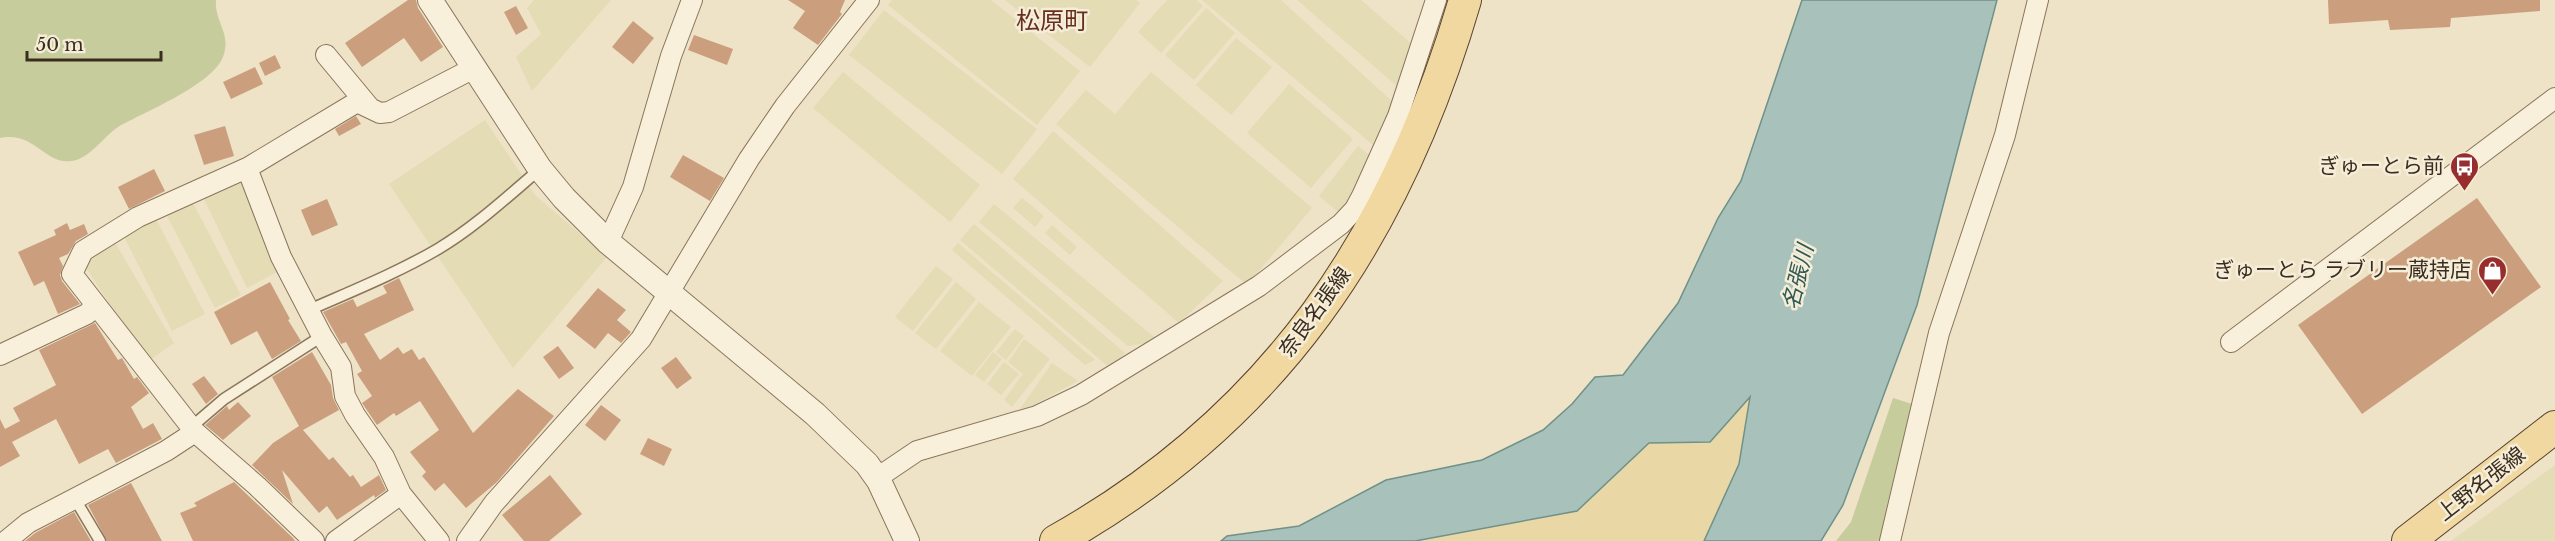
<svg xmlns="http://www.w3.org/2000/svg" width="2555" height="541" viewBox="0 0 2555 541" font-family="'Libre Baskerville','Noto Sans JP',serif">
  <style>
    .farmland { fill: #e4dcb5 }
    .green { fill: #c6cc9b }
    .sand { fill: #e9d7a5 }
    .water { fill: #a8c2bb; stroke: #6f9188; stroke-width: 1.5 }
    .building { fill: #cb9f7e }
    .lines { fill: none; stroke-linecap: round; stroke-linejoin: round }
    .service-casing { stroke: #8a755d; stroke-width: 13 }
    .minor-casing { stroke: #8a755d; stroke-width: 22 }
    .tertiary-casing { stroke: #8a755d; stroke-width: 26 }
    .primary-casing { stroke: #584330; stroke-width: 34 }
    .service { stroke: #f9f0db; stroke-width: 10 }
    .minor { stroke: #f9f0db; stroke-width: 20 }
    .tertiary { stroke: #f9f0db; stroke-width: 24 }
    .primary { stroke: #f0d8a0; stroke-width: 32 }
    .labels { text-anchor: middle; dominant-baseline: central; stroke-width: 5; stroke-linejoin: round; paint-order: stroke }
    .poi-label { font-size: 21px; fill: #3a2d20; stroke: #f5edd7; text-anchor: end }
    .street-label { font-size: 21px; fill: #3a2d20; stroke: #f5edd7 }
    .water-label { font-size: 22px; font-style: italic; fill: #305a57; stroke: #f5edd7 }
    .quarter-label { font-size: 24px; fill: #662f20; stroke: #f5edd7 }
  </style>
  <rect width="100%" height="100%" fill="#eee3c7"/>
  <path class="farmland" d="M534 0H611L532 91 516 57 541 34 527 8Z
    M892 0H991L1080 71 1037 125 888 5Z
    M1005 0H1136L1140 3 1090 67Z
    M1167 0H1197L1203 6 1161 53 1138 32Z
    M1202 0H1281L1395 104 1380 151Z
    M1297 0H1361L1419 50 1405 93Z
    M1206 8 1235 33 1194 80 1165 55Z
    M884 10 1037 129 1002 174 849 55Z
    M1236 38 1272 67 1231 115 1196 85Z
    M843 72 980 185 950 222 813 108Z
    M1151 72 1312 208 1247 285 1056 124 1086 90 1115 114Z
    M1289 84 1353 139 1311 188 1247 133Z
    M485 120 535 195 607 257 513 368 389 184Z
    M1053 131 1223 281 1179 323 1013 179Z
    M1358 146 1378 162 1338 212 1319 196Z
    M242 178 281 270 247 288 203 197Z
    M1022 198 1044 216 1035 227 1013 208Z
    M192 201 241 295 215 308 166 214Z
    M994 204 1159 341 1128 346 979 222Z
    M155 217 205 314 172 331 122 233Z
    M974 224 1125 353 1111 369 960 240Z
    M1052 225 1077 247 1070 255 1045 233Z
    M958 243 1095 360 1085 365 952 250Z
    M116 244 174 343 147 362 83 263Z
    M936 266 953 279 913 331 895 317Z
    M956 282 976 299 936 349 915 333Z
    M979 302 1011 327 972 376 940 351Z
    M1015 329 1024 336 1006 360 996 352Z
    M1024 339 1050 359 1012 407 1004 400 1023 374 1008 362Z
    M993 352 1002 359 984 382 975 375Z
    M1004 362 1019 374 1001 395 987 384Z
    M1052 363 1078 381 1028 408 1020 409Z
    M2555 465V541H2451Z"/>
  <path class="green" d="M0 0H216C214 22 232 33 223 57 212 85 144 112 118 127 103 137 90 159 71 161 45 165 35 131 0 138Z
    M1893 398 1912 404 1880 541H1836L1851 522Z"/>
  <path class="sand" d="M1751 396 1739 464 1704 541H1415L1577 511 1649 443 1710 442Z"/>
  <path class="water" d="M1802 0H1997L1917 305 1843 505 1821 541H1704L1739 464 1750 397 1710 442 1649 443 1577 511 1415 541H1221L1227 536 1299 526 1386 480 1482 460 1543 430 1572 404 1595 377 1623 375 1678 303 1718 218 1741 181Z"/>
  <path class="building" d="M408 0H416L418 8 443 47 421 62 404 38 362 67 345 43Z
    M788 0H845L840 12 842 14 818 45 793 28 805 11Z
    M2328 0H2540V11L2451 18 2450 27 2390 30 2388 20 2329 24Z
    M516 6 528 28 516 35 504 12Z
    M633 21 654 38 633 64 612 47Z
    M694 35 733 49 727 65 688 50Z
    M275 55 281 68 265 76 259 63Z
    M255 67 263 84 231 99 223 82Z
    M356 116 361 124 339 136 335 129Z
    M225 126 234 156 204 165 194 135Z
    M683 155 724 178 710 201 670 177Z
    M154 169 165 191 129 209 118 187Z
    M2477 198 2541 287 2362 414 2298 325Z
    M327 199 338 225 312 236 301 210Z
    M67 223 70 230 84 224 88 234 76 241 68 254 59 258 63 266 60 275 62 281 80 304 58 314 44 281 34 286 18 252 56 235 54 230Z
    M399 278 414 310 364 334 380 360 398 347 403 354 412 349 419 360 424 357 473 433 518 389 554 416 497 482 466 508 444 483 435 491 422 476 426 472 410 452 439 430 420 401 396 416 394 413 377 425 362 403 372 396 357 374 362 371 346 342 341 344 323 312 353 299 357 307 387 293 383 286Z
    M270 282 290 319 288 320 301 341 272 359 257 331 231 345 214 312Z
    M598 288 626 310 617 320 631 332 621 343 608 333 595 349 566 326Z
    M95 323 118 360 122 358 134 379 137 377 149 393 131 407 143 429 153 423 162 439 116 463 108 449 79 464 56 419 12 442 20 456 0 467V419L5 429 20 421 13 408 56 385 39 350Z
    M558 346 574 368 559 379 543 357Z
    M312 352 331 385 333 398 339 410 303 430 329 460 333 457 350 477 353 475 361 487 379 475 386 490 375 498 374 495 337 520 327 506 319 513 282 470 293 504 252 465 273 443 299 426 272 377Z
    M676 357 692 378 677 389 661 368Z
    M204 376 218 394 206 404 192 384Z
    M238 402 251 416 223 440 205 425 227 406 229 410Z
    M601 405 621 420 605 441 585 425Z
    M648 438 672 449 664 466 640 454Z
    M550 475 582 514 549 541H524L502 515Z
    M234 482 293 538 295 541H193L180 513 197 506 194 503Z
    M131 483 162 541H107L88 505Z
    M74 512 91 541H25L35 533Z"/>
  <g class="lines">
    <defs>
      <path id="service" d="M309 310C352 291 397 273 438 249 475 227 507 197 540 169
        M189 424 196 423 224 399 322 336
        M75 499 100 541"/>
      <path id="minor" d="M326 55 370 108
        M247 168 281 257 322 336 341 367 345 396 355 415 384 457 401 494 439 541
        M608 242 633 187 671 56 692 0
        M2231 342 2555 98
        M0 355 87 314 95 306
        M195 432 72 274 83 251 138 217 249 167 357 102 380 113 389 112 474 68
        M877 478 917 451 1037 416 1081 395 1259 286 1341 224 1355 209 1362 196 1398 116 1436 0
        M6 541 28 523 166 451 195 432 257 486 314 541
        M336 541 401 494
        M467 541 494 503 641 339 749 159 785 106 869 0
        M1890 541 1939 333 2005 135 2038 0"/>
      <path id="tertiary" d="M430 0 540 169 564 198 608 242 815 414 867 464 879 481 907 541"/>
      <path id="primary" d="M1056 541C1274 419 1396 237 1465 0
        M2408 541 2555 427"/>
    </defs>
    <use href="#service" class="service-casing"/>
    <use href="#minor" class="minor-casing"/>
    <use href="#tertiary" class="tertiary-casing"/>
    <use href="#primary" class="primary-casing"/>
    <use href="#service" class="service"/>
    <use href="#minor" class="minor"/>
    <use href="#tertiary" class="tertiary"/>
    <use href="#primary" class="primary"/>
  </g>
  <defs>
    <symbol id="bus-pin" viewBox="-11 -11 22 30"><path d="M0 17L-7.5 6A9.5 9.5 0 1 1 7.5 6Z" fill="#982d2d" stroke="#f5edd7"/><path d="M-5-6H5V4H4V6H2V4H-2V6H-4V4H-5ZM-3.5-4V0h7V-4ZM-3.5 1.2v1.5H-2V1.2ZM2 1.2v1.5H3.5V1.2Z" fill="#fff"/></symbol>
    <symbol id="shop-pin" viewBox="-11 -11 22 30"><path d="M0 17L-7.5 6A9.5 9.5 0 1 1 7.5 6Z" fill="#982d2d" stroke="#f5edd7"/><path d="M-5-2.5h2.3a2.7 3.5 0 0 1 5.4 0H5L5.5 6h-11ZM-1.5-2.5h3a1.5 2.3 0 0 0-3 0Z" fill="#fff"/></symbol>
  </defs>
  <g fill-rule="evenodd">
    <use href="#bus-pin" x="2448" y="150" width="33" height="45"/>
    <use href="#shop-pin" x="2476" y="254" width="33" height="45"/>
  </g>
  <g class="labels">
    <g class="poi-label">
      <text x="2444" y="166">ぎゅーとら前</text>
      <text x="2471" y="270">ぎゅーとら ラブリー蔵持店</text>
    </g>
    <g class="street-label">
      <text transform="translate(1315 312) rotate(-54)">奈良名張線</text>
      <text transform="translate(2481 484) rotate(-38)">上野名張線</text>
    </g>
    <g class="water-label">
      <text transform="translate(1798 277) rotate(-76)">名張川</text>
    </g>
    <g class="quarter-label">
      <text x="1052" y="20">松原町</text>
    </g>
  </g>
  <path d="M27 51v9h134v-9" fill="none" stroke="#3a2d20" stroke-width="3"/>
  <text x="36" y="51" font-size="18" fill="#3a2d20" stroke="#f5edd7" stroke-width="4.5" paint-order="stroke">50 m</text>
</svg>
